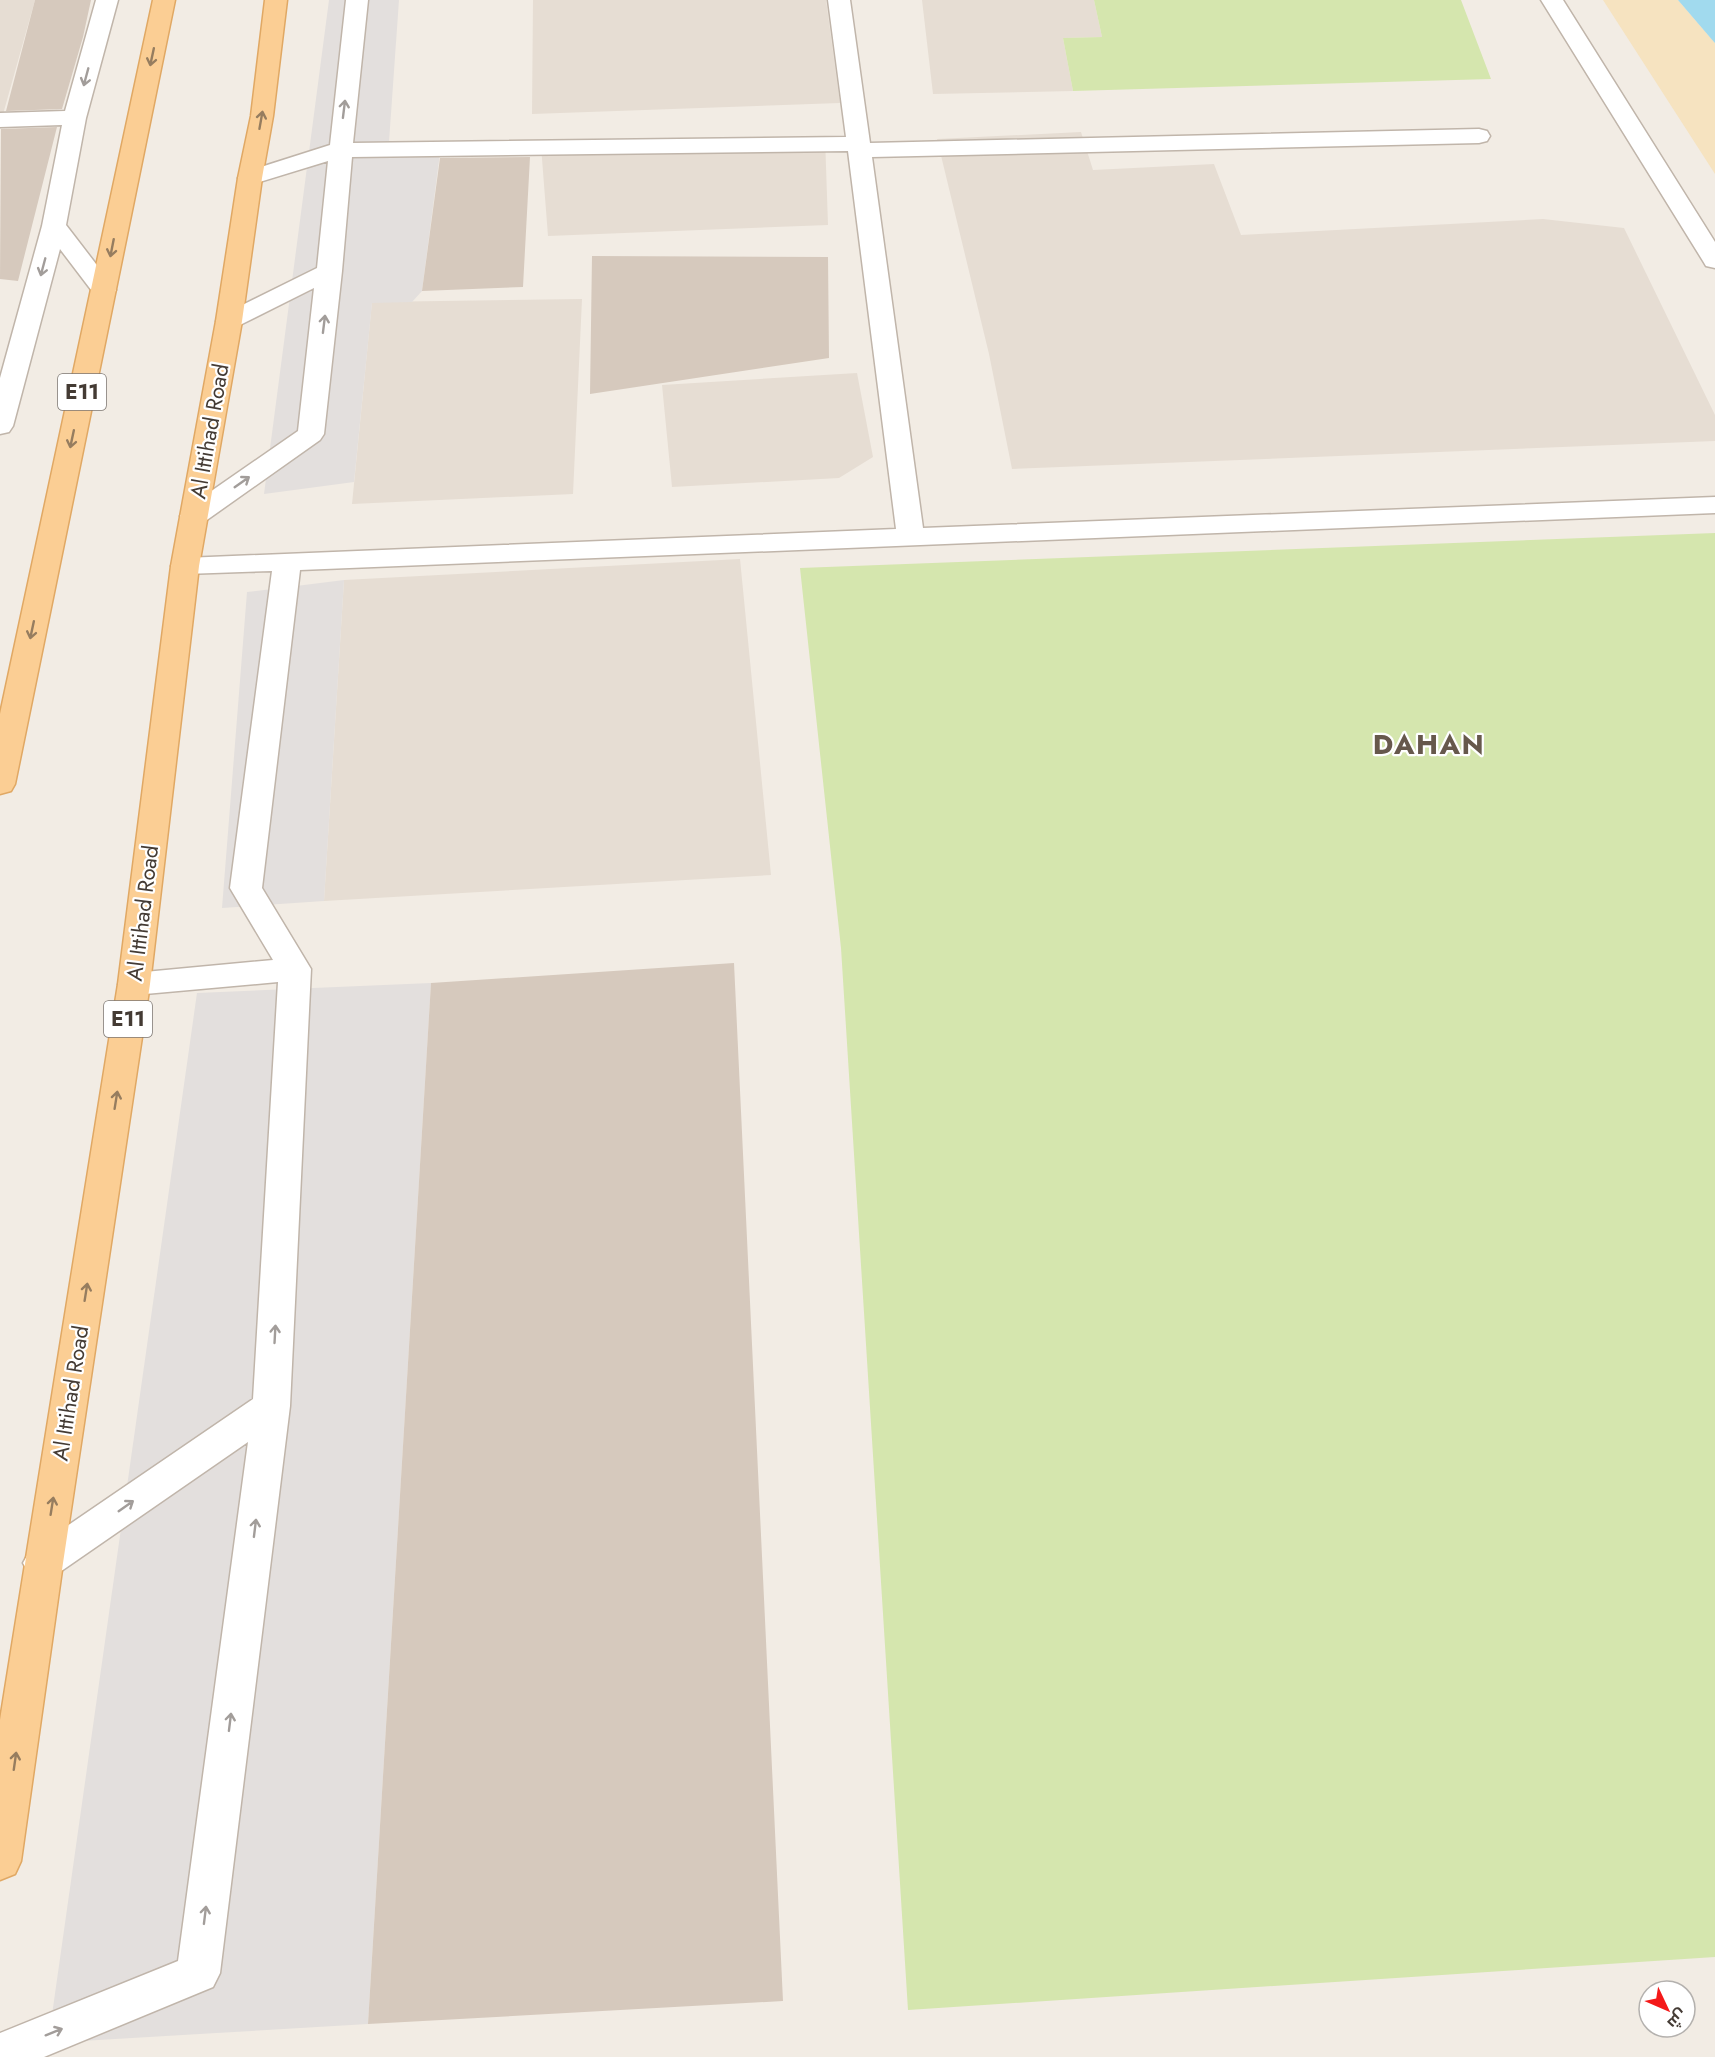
<svg xmlns="http://www.w3.org/2000/svg" width="1715" height="2057" viewBox="0 0 1715 2057" font-family="Jost,Cairo,sans-serif">
  <style>
    .residential { fill: #e6ddd3 }
    .green { fill: #d5e6ae }
    .sand { fill: #f6e3c0 }
    .parking { fill: #e3dfdd }
    .water { fill: #a1daee }
    .building { fill: #d6c9bd }
    .lines { fill: none; stroke-linecap: round; stroke-linejoin: round }
    .minor-casing { stroke: #c0b5aa; stroke-width: 3 }
    .major-casing { stroke: #e0a864; stroke-width: 3 }
    .minor { fill: #fff; fill-rule: evenodd }
    .major { fill: #fbce94; fill-rule: evenodd }
    .oneway { stroke: #967d5f }
    .oneway2 { stroke: #a29d9a }
    .labels { text-anchor: middle; dominant-baseline: central; stroke-width: 4.5; stroke-linejoin: round; paint-order: stroke }
    .shield { fill: #fff; stroke: #7c7671; stroke-width: 1.5 }
    .shield-label { font-size: 21px; font-weight: bold; fill: #443b34 }
    .street-label { font-size: 22px; fill: #443b34; stroke: #fff }
    .district-label { font-size: 28px; font-weight: bold; letter-spacing: 1.5px; fill: #66584c; stroke: #fff }
  </style>
  <rect width="100%" height="100%" fill="#f2ece4"/>
  <path class="residential" d="M0 0H35L0 125Z
    M533 0H826L840 103 532 114Z
    M922 0H1094L1102 37 1063 38 1073 91 933 94Z
    M1081 132 1093 170 1214 164 1241 235 1543 219 1624 228 1715 415V441L1012 469 989 354 937 139Z
    M825 137 828 225 548 236 541 146Z
    M582 299 573 494 352 504 372 302Z
    M857 373 873 457 839 478 672 487 662 385Z
    M740 559 771 875 324 901 344 580Z"/>
  <path class="green" d="M1094 0H1461L1491 79 1073 91 1063 38 1102 37Z
    M1715 533V1957L908 2010 841 948 800 568Z"/>
  <path class="sand" d="M1603 0H1678L1715 43V174Z"/>
  <path class="parking" d="M329 0H399L388 156 440 153 422 291 412 302 372 303 354 482 264 494Z
    M344 580 324 901 222 908 247 592Z
    M431 983 368 2024 48 2043 197 993Z"/>
  <path class="water" d="M1678 0H1715V43L1714 42Z"/>
  <path class="building" d="M35 0H91L83 37 62 109 6 111Z
    M57 127 18 281 0 279 1 129Z
    M530 157 523 287 422 291 440 158Z
    M592 256 828 257 829 358 590 394Z
    M734 963 783 2001 368 2024 431 983Z"/>
  <g class="lines">
    <defs>
      <path id="minor" d="M96 0H118L86 118 66 225 116 290 113 295 104 297 95 295 60 249 13 426 9 432 0 434V378L42 226 62 125 0 127V113L65 111Z
        M346 0H368L353 143 846 137 828 0H850L870 143 1479 129 1487 131 1490 136 1487 141 1479 143 872 157 923 528 1715 497V513L300 570 262 888 311 969 290 1406 220 1973 213 1987 44 2057H0V2033L178 1961 248 1442 57 1574 43 1579 29 1574 23 1563 29 1552 253 1399 278 982 134 995 123 992 118 984 123 976 134 973 273 960 230 888 272 571 185 574 175 572 171 566 175 560 185 558 896 529 848 151 352 157 342 271 324 434 320 440 204 522 194 524 184 522 180 516 184 510 298 431 314 288 238 326 229 329 220 326 216 321 220 316 317 268 328 161 250 185 242 183 238 178 242 173 330 145Z
        M1541 0H1563L1715 242V268L1706 266 1703 261Z"/>
      <path id="major" d="M153 0H175L15 784 11 791 0 794V714Z
        M265 0H287L273 116 262 178 242 321 199 566 150 984 63 1563 21 1861 15 1874 0 1880V1720L118 984 171 566 216 321 238 178 251 116Z"/>
    </defs>
    <use href="#minor" class="minor-casing"/>
    <use href="#major" class="major-casing"/>
    <use href="#minor" class="minor"/>
    <use href="#major" class="major"/>
  </g>
  <defs><path id="oneway-shaft" d="M-6 0H5M1.5-3L5.5 0L1.5 3" fill="none" stroke-width="1.6" stroke-linecap="round" stroke-linejoin="round" transform="scale(1.5)"/></defs>
  <g class="oneway">
    <use href="#oneway-shaft" transform="translate(152 57) rotate(102)"/>
    <use href="#oneway-shaft" transform="translate(261 120) rotate(-80)"/>
    <use href="#oneway-shaft" transform="translate(112 248) rotate(101)"/>
    <use href="#oneway-shaft" transform="translate(72 439) rotate(102)"/>
    <use href="#oneway-shaft" transform="translate(32 630) rotate(102)"/>
    <use href="#oneway-shaft" transform="translate(116 1100) rotate(-81)"/>
    <use href="#oneway-shaft" transform="translate(86 1292) rotate(-81)"/>
    <use href="#oneway-shaft" transform="translate(52 1506) rotate(-81)"/>
    <use href="#oneway-shaft" transform="translate(15 1761) rotate(-82)"/>
  </g>
  <g class="oneway2">
    <use href="#oneway-shaft" transform="translate(86 77) rotate(105)"/>
    <use href="#oneway-shaft" transform="translate(344 109) rotate(-83)"/>
    <use href="#oneway-shaft" transform="translate(43 267) rotate(105)"/>
    <use href="#oneway-shaft" transform="translate(324 324) rotate(-83)"/>
    <use href="#oneway-shaft" transform="translate(242 482) rotate(-35)"/>
    <use href="#oneway-shaft" transform="translate(275 1334) rotate(-87)"/>
    <use href="#oneway-shaft" transform="translate(126 1506) rotate(-35)"/>
    <use href="#oneway-shaft" transform="translate(255 1528) rotate(-83)"/>
    <use href="#oneway-shaft" transform="translate(230 1722) rotate(-83)"/>
    <use href="#oneway-shaft" transform="translate(205 1915) rotate(-83)"/>
    <use href="#oneway-shaft" transform="translate(54 2032) rotate(-22)"/>
  </g>
  <g class="labels">
    <g class="shield">
      <rect x="58" y="374" width="48" height="36" rx="4.5"/>
      <rect x="104" y="1001" width="48" height="36" rx="4.5"/>
    </g>
    <g class="shield-label">
      <text x="82" y="392">E11</text>
      <text x="128" y="1019">E11</text>
    </g>
    <g class="street-label">
      <text transform="translate(209 431) rotate(-80)">Al Ittihad Road</text>
      <text transform="translate(142 913) rotate(-83)">Al Ittihad Road</text>
      <text transform="translate(70 1393) rotate(-81)">Al Ittihad Road</text>
    </g>
    <g class="district-label">
      <text x="1429" y="744">DAHAN</text>
    </g>
  </g>
  <g transform="translate(1667 2009) rotate(134)"><circle r="28" fill="#ffffff" stroke="#b4b1ae" stroke-width="1.5"/>
  <path d="M0-4.5L10 22L0 15L-10 22Z" fill="#f41919"/>
  <text y="-9" font-size="16" font-weight="bold" text-anchor="middle" fill="#443b34">ش</text>
  </g>
</svg>
